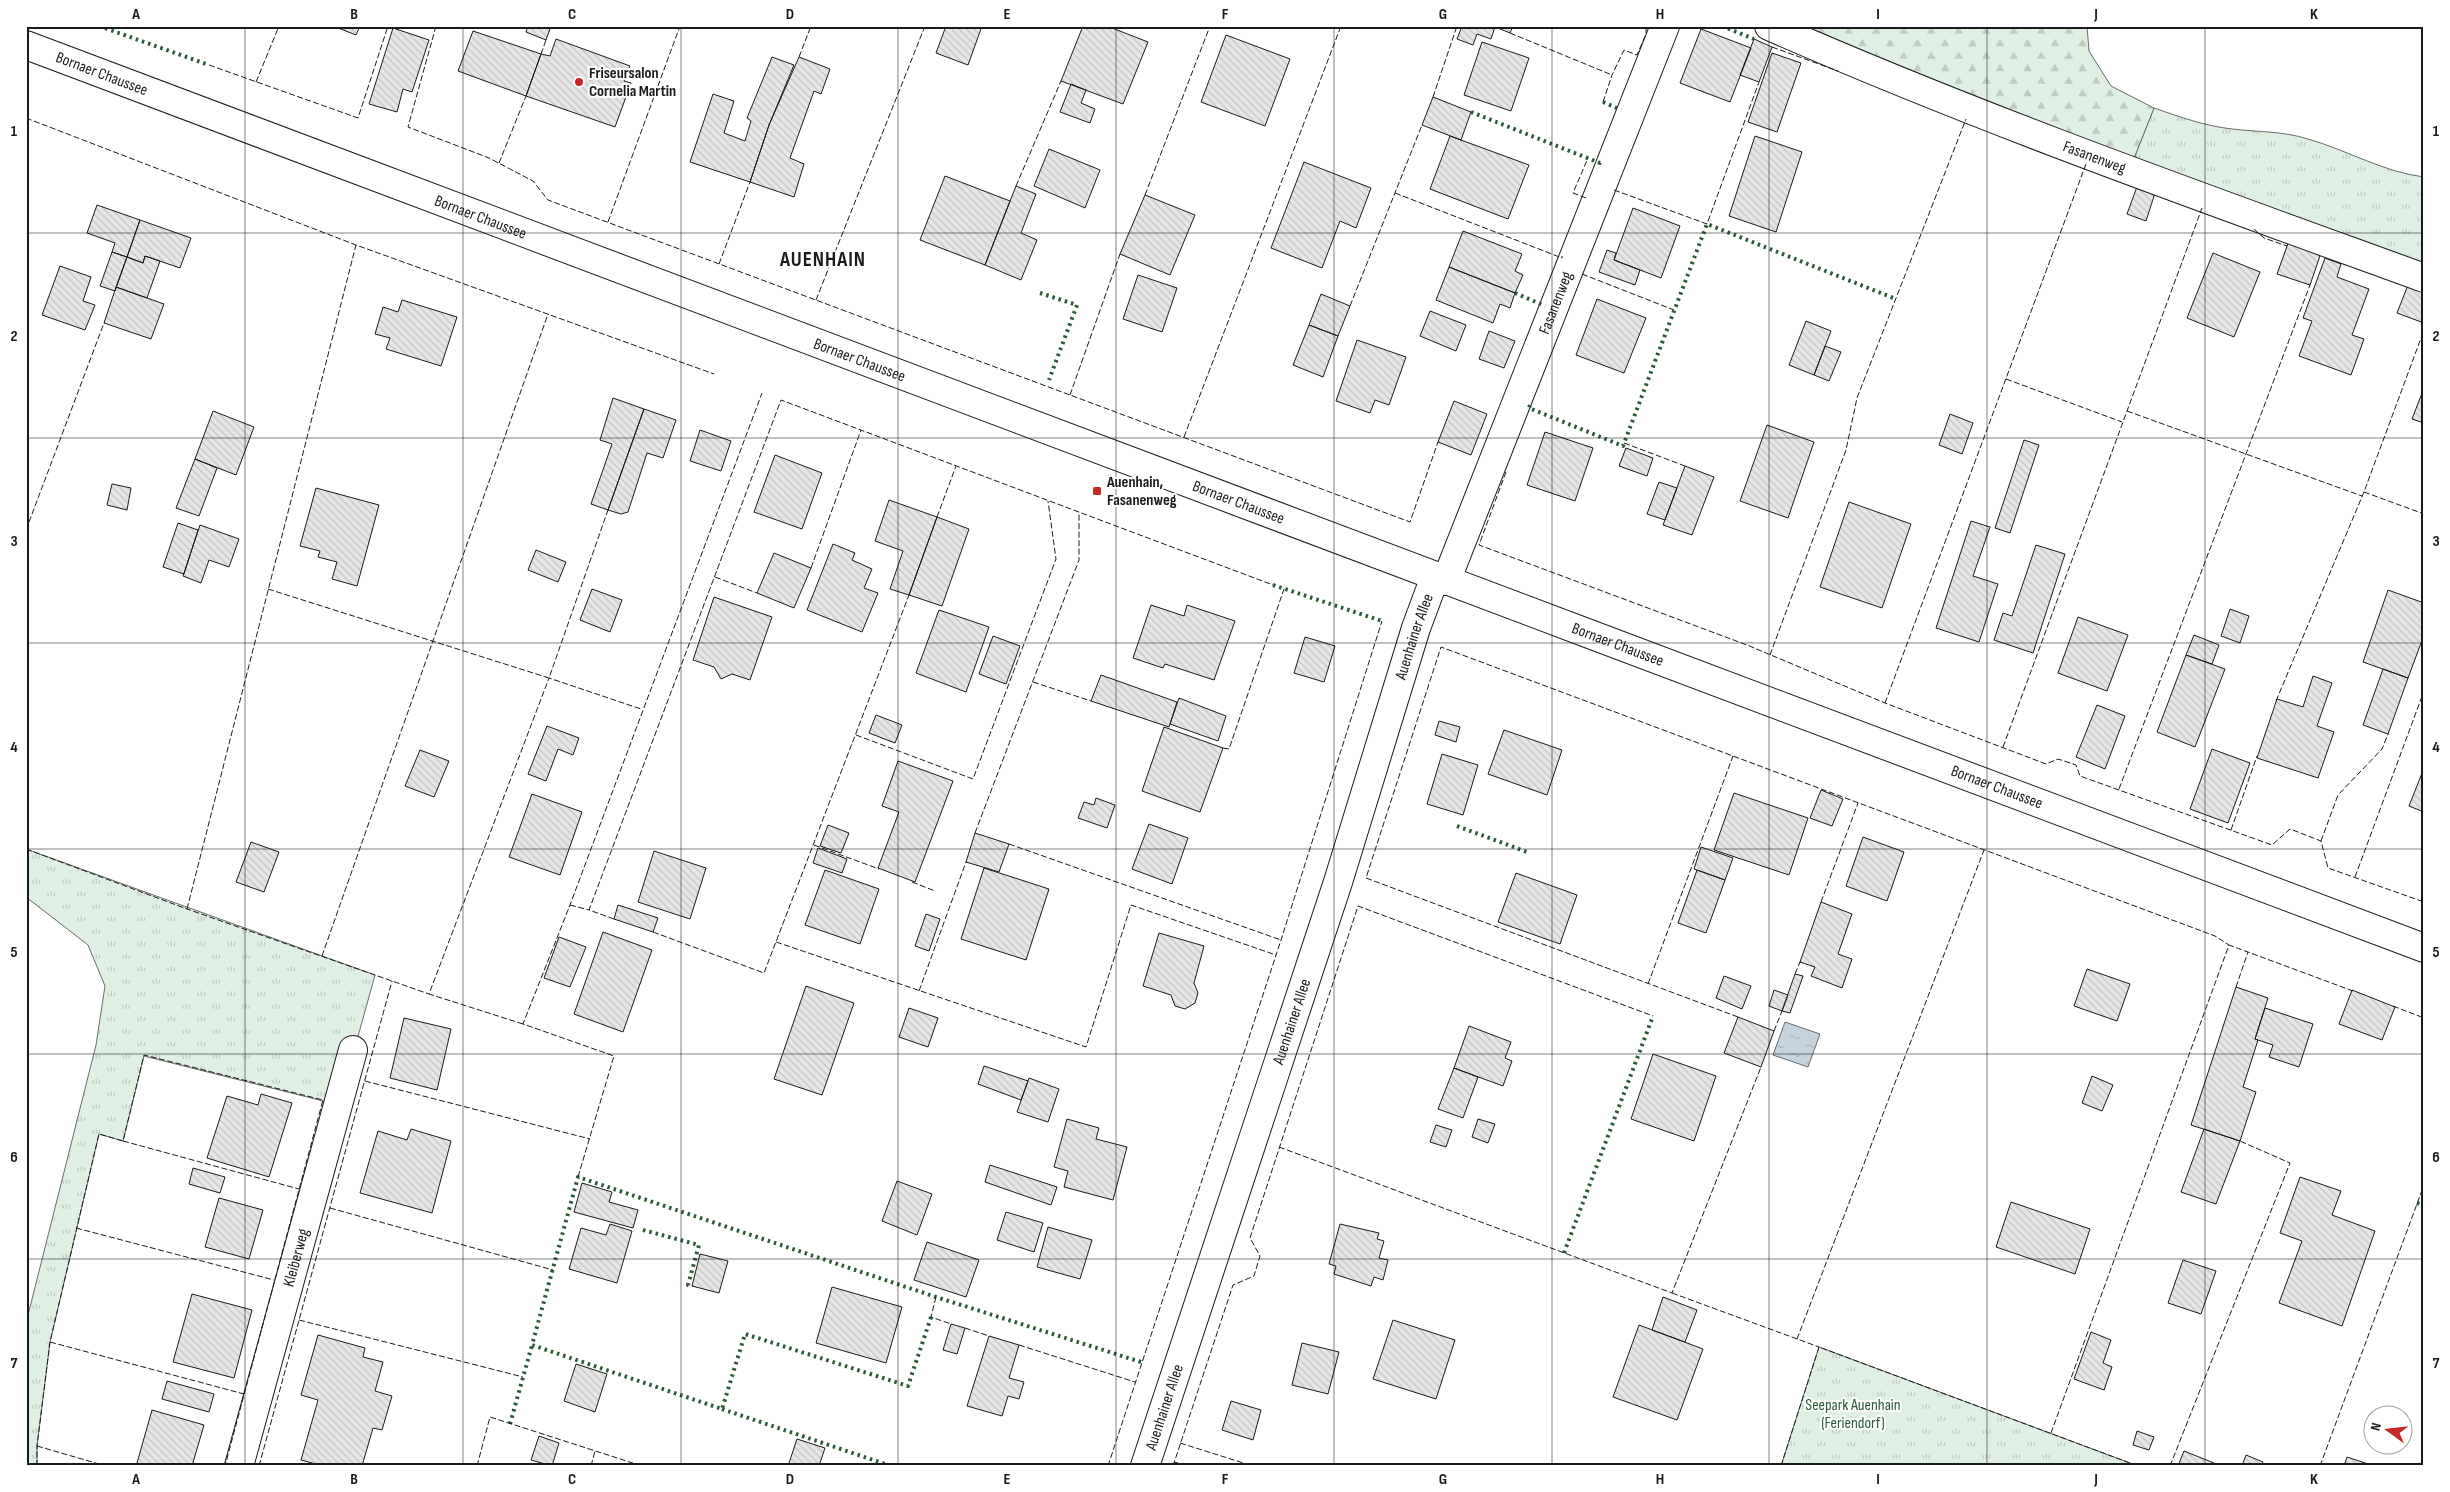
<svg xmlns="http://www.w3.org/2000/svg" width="2450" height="1492" viewBox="0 0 2450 1492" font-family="'Sofia Sans Condensed',sans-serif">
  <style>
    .grass { fill: url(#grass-tufts); stroke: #6a6a6a }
    .forest { fill: url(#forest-firs); stroke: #6a6a6a }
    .water { fill: url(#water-ripples); stroke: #6a6a6a }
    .building { fill: url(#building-back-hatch); stroke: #1a1a1a }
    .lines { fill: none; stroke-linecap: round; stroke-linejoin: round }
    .street-casing { stroke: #1a1a1a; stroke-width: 30 }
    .secondary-casing { stroke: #1a1a1a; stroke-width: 30 }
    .street { stroke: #fff; stroke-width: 28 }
    .secondary { stroke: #fff; stroke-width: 28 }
    .hedge { stroke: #2b5a34; stroke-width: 4; stroke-dasharray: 2.5 4; stroke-linecap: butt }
    .fence { stroke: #1a1a1a; stroke-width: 1; stroke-dasharray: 6 2.5; stroke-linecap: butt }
    .grid { fill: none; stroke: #1a1a1a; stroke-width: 1; stroke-opacity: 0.55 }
    .poi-dot { fill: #c62828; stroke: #fff; stroke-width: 2 }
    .labels { text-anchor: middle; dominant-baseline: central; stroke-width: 4; stroke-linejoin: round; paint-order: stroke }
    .poi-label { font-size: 16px; font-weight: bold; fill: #1a1a1a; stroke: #fff; text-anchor: start }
    .street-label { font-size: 16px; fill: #1a1a1a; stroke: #fff }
    .park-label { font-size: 16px; fill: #2b5a34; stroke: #fff }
    .district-label { font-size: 21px; font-weight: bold; letter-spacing: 1px; fill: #1a1a1a; stroke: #fff }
    .neatline { fill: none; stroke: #1a1a1a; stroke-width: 2 }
    .grid-label { font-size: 16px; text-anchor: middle; font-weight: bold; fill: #1a1a1a }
  </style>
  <defs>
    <pattern id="grass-tufts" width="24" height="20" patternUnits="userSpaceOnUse" patternTransform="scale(1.25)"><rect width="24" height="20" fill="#e0efe3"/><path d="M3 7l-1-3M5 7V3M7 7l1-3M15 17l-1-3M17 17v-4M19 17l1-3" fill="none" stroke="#c0ccc2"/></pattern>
    <pattern id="forest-firs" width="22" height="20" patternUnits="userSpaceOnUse" patternTransform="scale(1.25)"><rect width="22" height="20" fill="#e0efe3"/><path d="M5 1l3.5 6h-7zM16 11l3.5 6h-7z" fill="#c0ccc2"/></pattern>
    <pattern id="water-ripples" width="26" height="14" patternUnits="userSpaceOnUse" patternTransform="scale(1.25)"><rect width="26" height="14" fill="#c6d2dc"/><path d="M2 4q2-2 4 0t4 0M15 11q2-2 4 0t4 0" fill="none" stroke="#aab4bc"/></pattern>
    <pattern id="building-back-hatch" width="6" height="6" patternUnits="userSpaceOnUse" patternTransform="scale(1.25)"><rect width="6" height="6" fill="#e6e6e6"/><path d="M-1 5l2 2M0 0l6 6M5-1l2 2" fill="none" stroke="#c5c5c5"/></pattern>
  </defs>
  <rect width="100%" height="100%" fill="#fff"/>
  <path class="grass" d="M2154 108C2180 117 2205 126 2232 129 2257 132 2283 131 2308 139 2347 150 2383 172 2424 177V278L2129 171Z
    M26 849 375 975 339 1105 144 1056 123 1141 99 1134 50 1342 37 1446V1466H26V1323L96 1045 105 986 88 945 26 897Z
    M1819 1347 2138 1466H1781Z"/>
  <path class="forest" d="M1769 26H2087L2089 51 2111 86 2154 108 2129 171Z"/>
  <path class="water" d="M1785 1022 1820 1034 1808 1067 1773 1055Z"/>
  <path class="building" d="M333 26H360L356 35Z
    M528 26H551L546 40 526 32Z
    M946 26H982L968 65 936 53Z
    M1083 26H1107L1148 42 1123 104 1061 81Z
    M1462 26H1493L1495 27 1491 39 1477 34 1473 45 1457 39Z
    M1493 26H1513L1510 33Z
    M393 28 429 40 412 92 403 89 397 112 369 104Z
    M1701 29 1751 48 1730 102 1680 83Z
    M473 31 541 54 526 96 458 71Z
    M1226 35 1290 59 1265 126 1201 102Z
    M556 39 630 66 624 81 631 83 615 127 526 96 541 54 550 56Z
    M1754 39 1772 47 1759 82 1740 75Z
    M1482 42 1529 58 1511 111 1464 95Z
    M1772 53 1801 63 1777 132 1748 122Z
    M772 57 794 65 769 125 750 182 690 162 713 94 734 101 724 133 745 141 751 121 747 118Z
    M799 57 830 69 821 94 814 91 790 158 804 164 794 197 750 182 769 125Z
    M1071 84 1086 90 1081 103 1095 109 1090 123 1060 112Z
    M1433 97 1471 112 1461 140 1422 125Z
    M1450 136 1529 165 1508 219 1430 189Z
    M1755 136 1802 152 1776 232 1729 216Z
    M1049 149 1100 170 1085 208 1034 186Z
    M1304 162 1371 188 1356 228 1340 221 1322 268 1271 248Z
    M945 176 1010 201 985 265 920 240Z
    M2138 184 2156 190 2146 221 2127 214Z
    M1016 186 1036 194 1021 233 1037 240 1021 280 985 265Z
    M1145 195 1195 215 1170 275 1120 254Z
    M97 205 140 220 127 257 112 252 115 243 87 233Z
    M1633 208 1680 226 1661 278 1614 260Z
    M140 220 191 238 180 268 145 256 143 263 127 257Z
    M1463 231 1522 254 1515 271 1523 275 1515 293 1449 267Z
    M2290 238 2322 250 2310 285 2277 274Z
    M1607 250 1616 253 1614 260 1640 270 1635 285 1599 272Z
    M112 252 127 257 115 291 100 286Z
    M2213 253 2260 272 2234 337 2187 318Z
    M145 256 160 261 147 298 116 287 127 257 143 263Z
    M2325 258 2341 264 2337 277 2369 289 2352 335 2364 339 2351 375 2299 356 2312 321 2303 318Z
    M60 266 91 277 83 301 95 305 85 330 42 315Z
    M1449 267 1515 293 1510 308 1500 304 1493 323 1436 300Z
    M1138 275 1177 288 1162 332 1123 319Z
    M2408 285 2424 291V323L2397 313Z
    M116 287 164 304 151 339 104 323Z
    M1321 294 1350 306 1338 336 1309 325Z
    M1597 299 1646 318 1624 373 1576 355Z
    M402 300 457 317 441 366 386 349 390 338 375 334 383 307 398 312Z
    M1430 311 1466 325 1456 351 1420 336Z
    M1806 321 1831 331 1814 375 1789 365Z
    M1309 325 1338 336 1323 377 1293 365Z
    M1489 331 1515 341 1504 368 1479 359Z
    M1357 340 1406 357 1389 405 1375 400 1370 413 1336 401Z
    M1825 346 1841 352 1829 381 1814 375Z
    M2424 388V423L2412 419Z
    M613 398 644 409 608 510 591 504 612 444 600 440Z
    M1454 401 1487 414 1471 455 1438 442Z
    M644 409 676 420 663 458 647 453 628 512 621 514 608 510Z
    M213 411 254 427 236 475 195 459Z
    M1950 414 1973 423 1962 454 1939 445Z
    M1767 425 1814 442 1788 518 1740 501Z
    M700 430 731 441 721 471 690 461Z
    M1545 432 1593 448 1575 501 1527 485Z
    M2024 440 2039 445 2010 533 1995 528Z
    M1626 448 1653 458 1647 476 1619 466Z
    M775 455 822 473 802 529 754 512Z
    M195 459 217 468 199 516 176 508Z
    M1685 466 1714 477 1692 535 1663 525Z
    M1659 482 1677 488 1665 520 1647 514Z
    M112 484 131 488 127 510 107 505Z
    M316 488 379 505 357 586 332 579 337 562 318 557 320 551 300 546Z
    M889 500 937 517 909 595 890 589 903 551 875 541Z
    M1849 502 1911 524 1882 608 1820 587Z
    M937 517 969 529 942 606 909 595Z
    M1971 521 1990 527 1973 576 1998 584 1979 642 1936 628Z
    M178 523 198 530 184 574 163 567Z
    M200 525 239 539 229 567 209 560 201 583 183 576Z
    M833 544 855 553 852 560 872 569 864 588 878 593 862 632 807 610Z
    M2036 545 2065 554 2033 653 1994 640 2003 613 2012 616Z
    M536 550 566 562 558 582 528 570Z
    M774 553 811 568 794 608 757 593Z
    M592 589 622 600 610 632 580 620Z
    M2388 590 2424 603V635L2408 678 2363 662Z
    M714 597 772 617 750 680 732 674 721 679 714 667 693 660Z
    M1151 605 1184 616 1187 605 1235 621 1214 680 1165 664 1163 668 1133 658Z
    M2230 609 2249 616 2240 643 2221 636Z
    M939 610 989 627 966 692 916 673Z
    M2078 617 2128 635 2107 691 2058 673Z
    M2194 635 2219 645 2212 664 2186 655Z
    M993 636 1020 646 1006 684 979 674Z
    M1305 637 1335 646 1324 682 1294 673Z
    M2186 655 2225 669 2195 747 2157 732Z
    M2383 669 2408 678 2388 734 2363 725Z
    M1101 675 1177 702 1169 727 1091 701Z
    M2313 676 2332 683 2317 726 2334 732 2318 778 2257 758 2277 699 2303 707Z
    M1179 698 1226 716 1218 741 1170 724Z
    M2097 705 2125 716 2105 769 2076 757Z
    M876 715 902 725 895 743 869 733Z
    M1439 721 1460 727 1456 742 1435 735Z
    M547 726 579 738 573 755 558 749 546 781 528 774Z
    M1164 727 1223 748 1200 812 1142 791Z
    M1504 730 1562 750 1547 795 1488 774Z
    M2212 749 2250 763 2228 823 2190 809Z
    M420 750 449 761 434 797 405 786Z
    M1442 754 1478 765 1463 815 1427 804Z
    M898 761 953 781 915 882 878 868 899 812 882 806Z
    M2424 768V812L2409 806Z
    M1821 790 1843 799 1832 826 1810 818Z
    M1734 793 1808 818 1789 875 1714 850Z
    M532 794 582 812 560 875 509 857Z
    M1096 798 1115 805 1107 828 1078 818 1084 802 1094 805Z
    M1149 824 1188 838 1172 884 1132 869Z
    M828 825 849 833 841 853 820 846Z
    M975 833 1009 844 999 872 966 862Z
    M1863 837 1904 852 1887 901 1846 886Z
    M251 842 279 852 264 892 236 882Z
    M1701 847 1733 858 1725 880 1694 869Z
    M818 848 847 859 842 873 813 863Z
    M654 851 706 868 690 919 638 902Z
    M984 868 1049 889 1026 960 961 939Z
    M825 870 879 889 860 944 805 925Z
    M1697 870 1725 880 1706 933 1678 923Z
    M1516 873 1577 895 1560 944 1498 922Z
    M1821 902 1852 914 1838 954 1852 959 1842 988 1811 976 1815 967 1800 962Z
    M618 905 658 918 653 932 614 919Z
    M926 914 940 919 929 951 915 946Z
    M603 932 652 950 623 1032 574 1014Z
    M1159 933 1204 946 1194 983 1198 993 1195 1003 1185 1009 1175 1006 1171 995 1143 986Z
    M559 937 586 947 570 987 544 978Z
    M2087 969 2130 984 2117 1021 2074 1006Z
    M1795 974 1803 976 1790 1013 1782 1011Z
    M1724 976 1751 986 1742 1009 1716 998Z
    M806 986 854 1003 822 1095 774 1079Z
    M2236 987 2268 998 2255 1039 2258 1040 2243 1087 2256 1092 2240 1141 2191 1125Z
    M1774 990 1788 995 1782 1011 1769 1006Z
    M2352 990 2395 1007 2382 1040 2339 1024Z
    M909 1008 938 1018 928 1047 899 1037Z
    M2265 1008 2313 1024 2299 1067 2269 1057 2273 1045 2255 1039Z
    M1738 1017 1774 1031 1761 1067 1724 1053Z
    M404 1018 451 1029 437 1090 390 1078Z
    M1469 1026 1511 1042 1505 1058 1512 1061 1503 1086 1454 1068Z
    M1653 1054 1716 1076 1694 1141 1631 1119Z
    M984 1066 1028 1081 1021 1100 978 1084Z
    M1454 1068 1478 1077 1463 1118 1438 1109Z
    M2092 1076 2113 1085 2102 1111 2082 1103Z
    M1029 1078 1059 1089 1048 1122 1017 1112Z
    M261 1094 292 1103 269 1177 207 1158 227 1096 258 1105Z
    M1067 1119 1099 1128 1096 1139 1127 1147 1113 1200 1064 1187 1068 1171 1054 1167Z
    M1478 1119 1495 1124 1488 1143 1472 1137Z
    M1436 1125 1452 1130 1446 1147 1430 1142Z
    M411 1129 451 1141 432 1213 360 1193 378 1131 407 1140Z
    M2204 1129 2240 1141 2216 1204 2181 1192Z
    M990 1165 1057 1187 1051 1205 985 1182Z
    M193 1168 225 1177 220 1193 189 1184Z
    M2300 1177 2341 1191 2332 1215 2375 1231 2342 1326 2279 1303 2302 1241 2280 1233Z
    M897 1181 932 1194 917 1235 882 1221Z
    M582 1183 612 1192 609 1202 638 1210 633 1228 574 1212Z
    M219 1198 263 1210 249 1259 205 1247Z
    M2011 1202 2090 1229 2075 1274 1996 1247Z
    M1006 1212 1043 1223 1034 1252 997 1240Z
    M610 1224 632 1231 617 1283 569 1269 581 1228 606 1235Z
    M1340 1224 1379 1233 1377 1239 1384 1241 1379 1258 1388 1260 1383 1280 1374 1277 1371 1286 1334 1274 1336 1266 1329 1264Z
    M1048 1227 1092 1240 1080 1279 1037 1267Z
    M927 1242 979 1260 966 1297 914 1280Z
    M700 1254 728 1261 719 1293 692 1286Z
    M2183 1260 2216 1271 2201 1314 2168 1303Z
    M832 1287 902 1307 886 1363 816 1343Z
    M192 1294 252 1310 234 1378 173 1362Z
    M1663 1297 1697 1310 1685 1342 1652 1330Z
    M1393 1320 1455 1340 1436 1399 1373 1379Z
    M951 1324 965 1328 957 1354 943 1350Z
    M1639 1325 1703 1349 1677 1420 1613 1397Z
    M2091 1332 2111 1340 2103 1363 2112 1367 2104 1390 2074 1379Z
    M318 1335 365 1348 363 1357 383 1362 375 1391 392 1396 382 1430 373 1428 362 1466H323L301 1460 318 1400 301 1395Z
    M989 1336 1019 1345 1009 1378 1024 1382 1019 1399 1008 1396 1002 1416 967 1406Z
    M1302 1343 1339 1352 1328 1394 1292 1385Z
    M576 1364 607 1374 595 1412 564 1401Z
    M167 1381 214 1394 209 1412 162 1399Z
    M1231 1401 1261 1410 1253 1440 1222 1430Z
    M152 1410 204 1425 192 1466H148L137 1463Z
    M2137 1431 2154 1437 2149 1450 2133 1445Z
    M539 1436 559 1443 552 1466 531 1460Z
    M797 1439 825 1448 819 1466H788Z
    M2184 1451 2214 1463 2213 1466H2178Z
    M2246 1455 2263 1462 2261 1466H2242Z
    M2347 1457 2368 1464 2367 1466H2344Z"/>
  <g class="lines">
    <defs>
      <g id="street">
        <path id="s1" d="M1769 26C1983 120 2204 198 2424 278"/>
        <path id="s2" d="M1446 581 1665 26"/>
        <path id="s3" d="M239 1466 353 1050"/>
        <path id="s4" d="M1145 1466 1338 882 1416 628 1435 577"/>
      </g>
      <g id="secondary">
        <path id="s5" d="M26 45C825 349 1625 646 2424 948"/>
      </g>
    </defs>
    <use href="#street" class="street-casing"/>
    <use href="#secondary" class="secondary-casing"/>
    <use href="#street" class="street"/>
    <use href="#secondary" class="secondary"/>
    <path class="hedge" d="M99 26 209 65
      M1722 26 1754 39
      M1603 102 1621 110
      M1471 112 1600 163 1601 161
      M1040 293 1077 305 1049 380
      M1515 293 1545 306
      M1530 405 1529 408 1623 446 1707 224 1896 299
      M1273 585 1382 621
      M1457 826 1527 852
      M2417 1203 2424 1206
      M643 1230 699 1245 688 1285 692 1286
      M1564 1253 1653 1016
      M931 1317 908 1386 745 1334 722 1409 532 1345 578 1177 936 1297 1141 1362
      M722 1409 891 1466
      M510 1424 532 1345"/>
    <path class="fence" d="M436 26 408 127 489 158 533 181 548 200 1410 522 1438 442
      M1510 33 1612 75
      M1772 47 1838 71
      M541 54 546 40
      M799 57 811 26
      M209 65 358 118 388 26
      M256 82 279 26
      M1433 97 1457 26
      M1603 102 1612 75 1624 50 1637 55 1646 34V26
      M26 118 356 245
      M499 163 526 96
      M1016 186 1061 81
      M1614 190 1707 224 1759 82
      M1395 193 1562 258V256
      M1145 195 1210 26
      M1586 198 1573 193 1588 158
      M608 222 680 26
      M2254 229 2264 238 2287 246
      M719 264 750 182
      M1582 274 1674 310
      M816 300 925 26
      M1350 306 1422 125
      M2006 379 2122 422
      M1070 395 1120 254
      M2127 411 2362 496
      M1184 437 1341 26
      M1624 443 1685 466
      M1506 472 1479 545 1747 645 1885 703 2046 764 2058 759 2076 765 2080 776 2272 845 2290 829 2321 841 2328 868 2424 902
      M2364 492 2424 514
      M937 517 956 466
      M26 530 104 323
      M811 568 861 430
      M715 577 757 593
      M268 589 549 678 608 510
      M1770 655 1846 450 1857 398 1966 119
      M1033 682 1091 701
      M2276 701 2364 492 2424 330
      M1885 703 2086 164
      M856 735 973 779 1056 559 1048 501
      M2003 747 2202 208
      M1223 748 1229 749 1284 589
      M2119 789 2310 285
      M2231 830 2257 756
      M975 833 1079 560V512
      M2321 841 2338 795 2382 749 2388 734
      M1009 844 1281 940
      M814 845 879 869
      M26 849 187 909 429 994
      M2355 877 2424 691
      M912 882 935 891
      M1821 902 1858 803
      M570 905 589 910
      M187 909 356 245 714 374
      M614 919 589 910 781 400 1273 585
      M653 932 764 973 909 595
      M776 942 1086 1047 1131 905 1276 955
      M322 956 548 314
      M1795 974 1800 962
      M1648 984 1733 756
      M2236 987 2248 952
      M919 991 966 862
      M2393 1006 2424 1018
      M1738 1017 1366 878 1441 647 2215 936 2229 945
      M523 1024 429 994 549 678 641 709
      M1774 1031 1782 1011
      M365 1081 590 1139
      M123 1141 299 1189
      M1279 1147 1672 1293 1761 1067
      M578 1177 614 1056 523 1024 570 905 762 393
      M330 1208 553 1270
      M76 1228 274 1280
      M1672 1293 1819 1347
      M936 1297 931 1317 951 1324
      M299 1320 523 1377
      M965 1328 989 1336
      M1797 1339 1984 850
      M50 1342 244 1394
      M1019 1345 1135 1382
      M2051 1433 2229 945 2353 991
      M1180 1443 1253 1466
      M37 1446 106 1466
      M1174 1462 1188 1466
      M37 1466V1446L50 1342 99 1134 123 1141 144 1055 323 1100 225 1466
      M259 1466 392 981
      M477 1466 490 1417 642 1466
      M591 1466 595 1451
      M1108 1466 1281 940 1382 621
      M1173 1466 1233 1285 1254 1276 1260 1256 1250 1238 1358 906 1653 1016
      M1781 1466 1819 1347 2138 1466
      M2170 1466 2290 1163 2240 1141
      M2320 1466 2424 1185"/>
  </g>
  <path class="grid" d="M245 26V1466M463 26V1466M681 26V1466M898 26V1466M1116 26V1466M1334 26V1466M1552 26V1466M1769 26V1466M1987 26V1466M2205 26V1466M26 233H2424M26 438H2424M26 643H2424M26 849H2424M26 1054H2424M26 1259H2424"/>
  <g class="poi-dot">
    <circle cx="579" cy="82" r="5"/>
    <rect x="1092" y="486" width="10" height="10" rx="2.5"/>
  </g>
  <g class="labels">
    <g class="poi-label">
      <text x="589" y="73">Friseursalon<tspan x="589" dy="18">Cornelia Martin</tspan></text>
      <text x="1107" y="482">Auenhain,<tspan x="1107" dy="18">Fasanenweg</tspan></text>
    </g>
    <g class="street-label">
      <text stroke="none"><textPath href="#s5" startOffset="81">Bornaer Chaussee</textPath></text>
      <text stroke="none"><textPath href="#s1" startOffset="351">Fasanenweg</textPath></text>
      <text stroke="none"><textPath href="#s5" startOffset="486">Bornaer Chaussee</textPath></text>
      <text stroke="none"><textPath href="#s2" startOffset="299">Fasanenweg</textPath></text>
      <text stroke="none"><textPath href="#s5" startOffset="891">Bornaer Chaussee</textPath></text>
      <text stroke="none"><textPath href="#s5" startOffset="1296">Bornaer Chaussee</textPath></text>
      <text stroke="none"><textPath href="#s4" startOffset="872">Auenhainer Allee</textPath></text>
      <text stroke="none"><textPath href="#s5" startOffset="1701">Bornaer Chaussee</textPath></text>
      <text stroke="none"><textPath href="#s5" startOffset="2106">Bornaer Chaussee</textPath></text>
      <text stroke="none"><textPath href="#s4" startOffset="468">Auenhainer Allee</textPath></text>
      <text stroke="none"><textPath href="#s3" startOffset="216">Kleiberweg</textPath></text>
      <text stroke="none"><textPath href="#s4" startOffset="62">Auenhainer Allee</textPath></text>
    </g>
    <g class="park-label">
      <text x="1853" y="1405">Seepark Auenhain<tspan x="1853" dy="18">(Feriendorf)</tspan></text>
    </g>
    <g class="district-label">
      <text x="823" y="259">AUENHAIN</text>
    </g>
  </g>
  <rect width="2450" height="1492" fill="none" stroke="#ffffff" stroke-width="55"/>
  <g transform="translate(2388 1430) rotate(285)"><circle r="24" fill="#ffffff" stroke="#a3a3a3"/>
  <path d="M0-4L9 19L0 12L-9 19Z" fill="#c62828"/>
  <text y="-8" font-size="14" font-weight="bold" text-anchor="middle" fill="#1a1a1a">N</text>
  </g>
  <rect x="28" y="28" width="2394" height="1436" class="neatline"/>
  <g class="grid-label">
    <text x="136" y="19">A</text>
    <text x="354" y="19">B</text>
    <text x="572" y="19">C</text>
    <text x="790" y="19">D</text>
    <text x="1007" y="19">E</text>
    <text x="1225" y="19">F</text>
    <text x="1443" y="19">G</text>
    <text x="1660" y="19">H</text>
    <text x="1878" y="19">I</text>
    <text x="2096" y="19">J</text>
    <text x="2314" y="19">K</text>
    <text x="14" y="136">1</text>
    <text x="2436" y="136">1</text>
    <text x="14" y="341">2</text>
    <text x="2436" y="341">2</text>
    <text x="14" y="546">3</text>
    <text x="2436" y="546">3</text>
    <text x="14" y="752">4</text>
    <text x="2436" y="752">4</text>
    <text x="14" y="957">5</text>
    <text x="2436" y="957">5</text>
    <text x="14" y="1162">6</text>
    <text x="2436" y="1162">6</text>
    <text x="14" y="1368">7</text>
    <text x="2436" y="1368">7</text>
    <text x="136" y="1484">A</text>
    <text x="354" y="1484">B</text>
    <text x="572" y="1484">C</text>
    <text x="790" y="1484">D</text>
    <text x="1007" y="1484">E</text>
    <text x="1225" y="1484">F</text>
    <text x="1443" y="1484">G</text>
    <text x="1660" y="1484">H</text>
    <text x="1878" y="1484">I</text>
    <text x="2096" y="1484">J</text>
    <text x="2314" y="1484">K</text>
  </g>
</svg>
